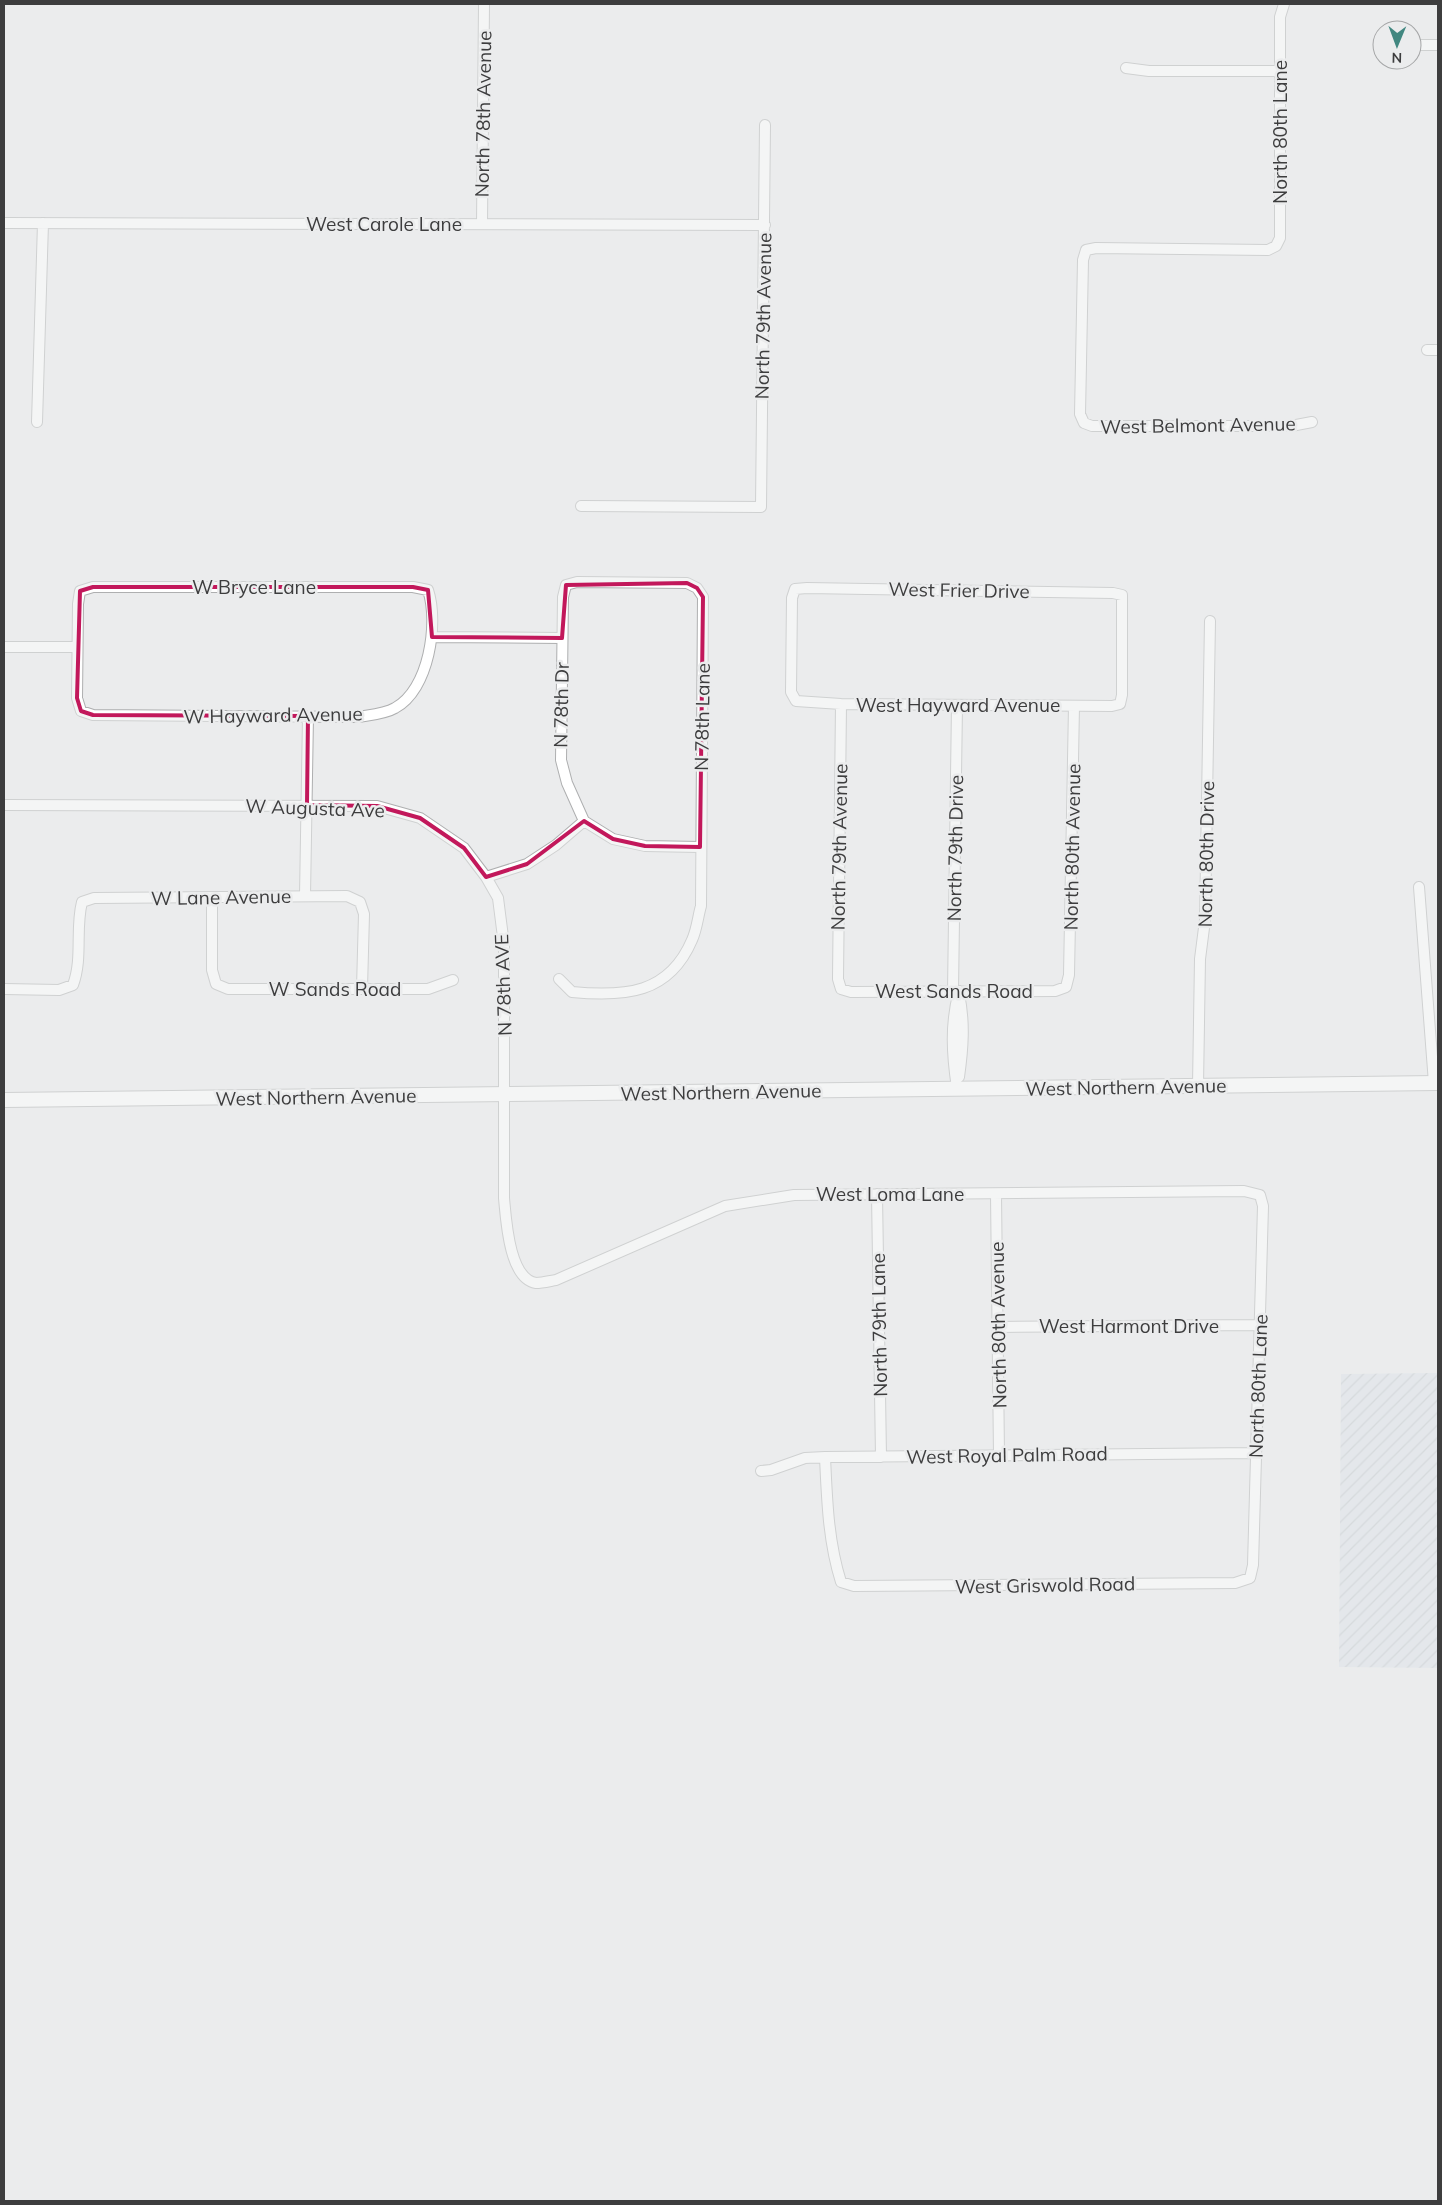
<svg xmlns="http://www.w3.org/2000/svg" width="1442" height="2205" viewBox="0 0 1442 2205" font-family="Mulish,sans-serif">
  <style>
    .industrial { fill: url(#industrial-furrows) }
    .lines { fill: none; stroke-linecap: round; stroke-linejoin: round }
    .minor-casing { stroke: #aeafb0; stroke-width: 12 }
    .major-casing { stroke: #aeafb0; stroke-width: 16 }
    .minor { stroke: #fff; stroke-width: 10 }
    .major { stroke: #fff; stroke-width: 14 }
    .marked { fill: none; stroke: #c2185b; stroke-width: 4; stroke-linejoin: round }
    .labels { text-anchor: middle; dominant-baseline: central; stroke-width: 5; stroke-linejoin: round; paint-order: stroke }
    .street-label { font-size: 19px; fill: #3d3d3e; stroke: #ebeced }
  </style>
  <defs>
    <pattern id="industrial-furrows" width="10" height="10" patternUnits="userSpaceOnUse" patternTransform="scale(1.25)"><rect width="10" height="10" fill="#dbe1e9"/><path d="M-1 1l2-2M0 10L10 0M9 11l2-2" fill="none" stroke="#bdc2c9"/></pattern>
  </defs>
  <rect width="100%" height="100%" fill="#ebeced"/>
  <path class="industrial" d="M1438 1373V1668L1339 1667 1341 1374Z"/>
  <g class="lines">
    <defs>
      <path id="minor" d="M1284 4 1280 17V238L1276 246 1268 250 1096 248 1086 250 1083 260 1080 414 1084 423 1092 426H1291L1312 422
        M1419 45H1438
        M1126 68 1149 71H1280
        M4 223 765 225
        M482 224 484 4
        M1427 350H1438
        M37 422 43 223
        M581 506 761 507 765 125
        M93 587H413L428 590C439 623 429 690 395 708 385 714 369 715 358 717L93 715 81 711 77 698 78 604 80 591Z
        M807 588 1113 593 1122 595V695L1120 704 1112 706 841 704 796 701 791 692 792 598 795 589Z
        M432 637 562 638
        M4 647H77
        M841 704 838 979 841 989 851 992 1055 991 1066 987 1069 975 1074 706
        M4 805 377 806 420 818 464 848 486 877 498 898 504 945V1198C506 1219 509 1279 536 1283 542 1283 550 1281 556 1280L725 1206 794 1195 1244 1191 1260 1195 1263 1206 1253 1565 1250 1578 1235 1583 854 1586 841 1582C828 1541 827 1499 825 1457
        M584 821 613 839 645 846 700 847
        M486 877 527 864 556 845 584 821
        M1419 887 1434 1083
        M305 896 308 716
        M212 898V970L216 984 228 989H428L453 980
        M559 979 572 992C625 997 669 994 692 940 697 929 698 916 701 906L703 597 697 588 687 583 577 582 566 585 563 597 561 760 567 783 584 821
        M4 989 59 990 73 985C83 958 75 929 82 902L94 898 347 896 360 902 364 914 362 988
        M953 991 957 705
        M959 1077C963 1049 965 1022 959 994
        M1198 1086 1200 959 1205 920 1210 621
        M957 1088C952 1055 950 1024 959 991
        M877 1194 881 1457
        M996 1194 999 1455
        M998 1327 1260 1325
        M761 1471 771 1470 805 1458 825 1457 1255 1453"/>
      <path id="major" d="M4 1100 1438 1083"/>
    </defs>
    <use href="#minor" class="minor-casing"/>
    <use href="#major" class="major-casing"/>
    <use href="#minor" class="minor"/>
    <use href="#major" class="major"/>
  </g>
  <path d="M0 0H1442V2205H0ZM687 583 697 588 703 597 700 847 645 846 613 839 584 821 527 864 486 877 464 848 420 818 377 806 307 805 308 716 93 715 81 711 77 698 80 591 93 587H413L428 590 432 637 562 638 566 585Z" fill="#ebeced" fill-opacity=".55" fill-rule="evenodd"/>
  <path class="marked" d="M687 583 697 588 703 597 700 847 645 846 613 839 584 821 527 864 486 877 464 848 420 818 377 806 307 805 308 716 93 715 81 711 77 698 80 591 93 587H413L428 590 432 637 562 638 566 585Z"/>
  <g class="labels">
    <g class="street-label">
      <text transform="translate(483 114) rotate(-89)">North 78th Avenue</text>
      <text transform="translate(1280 132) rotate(-90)">North 80th Lane</text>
      <text x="384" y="224">West Carole Lane</text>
      <text transform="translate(763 316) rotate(-89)">North 79th Avenue</text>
      <text transform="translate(1198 425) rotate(-1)">West Belmont Avenue</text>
      <text x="254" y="587">W Bryce Lane</text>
      <text transform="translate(959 590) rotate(1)">West Frier Drive</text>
      <text transform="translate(561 705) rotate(-89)">N 78th Dr</text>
      <text x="958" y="705">West Hayward Avenue</text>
      <text transform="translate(273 715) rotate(-1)">W Hayward Avenue</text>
      <text transform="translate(702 717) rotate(-89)">N 78th Lane</text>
      <text transform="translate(315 808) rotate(2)">W Augusta Ave</text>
      <text transform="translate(839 847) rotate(-89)">North 79th Avenue</text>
      <text transform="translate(1072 847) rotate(-89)">North 80th Avenue</text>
      <text transform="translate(955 848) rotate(-89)">North 79th Drive</text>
      <text transform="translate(1206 854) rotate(-89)">North 80th Drive</text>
      <text transform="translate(221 897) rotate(-1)">W Lane Avenue</text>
      <text transform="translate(503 985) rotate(-92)">N 78th AVE</text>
      <text x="335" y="989">W Sands Road</text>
      <text x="954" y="991">West Sands Road</text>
      <text transform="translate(1126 1087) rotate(-1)">West Northern Avenue</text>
      <text transform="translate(721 1092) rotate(-1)">West Northern Avenue</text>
      <text transform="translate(316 1097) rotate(-1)">West Northern Avenue</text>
      <text x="890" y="1194">West Loma Lane</text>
      <text transform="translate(879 1325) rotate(-91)">North 79th Lane</text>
      <text transform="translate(998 1325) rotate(-91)">North 80th Avenue</text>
      <text x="1129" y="1326">West Harmont Drive</text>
      <text transform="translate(1258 1386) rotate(-88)">North 80th Lane</text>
      <text transform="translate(1007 1455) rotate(-1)">West Royal Palm Road</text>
      <text transform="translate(1045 1585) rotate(-1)">West Griswold Road</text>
    </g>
  </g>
  <rect width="1442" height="2205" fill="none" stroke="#3d3d3e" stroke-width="10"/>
  <g transform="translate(1397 45) rotate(181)"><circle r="24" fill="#ebeced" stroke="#a5a6a7"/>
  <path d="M0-4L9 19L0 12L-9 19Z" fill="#418780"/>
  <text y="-8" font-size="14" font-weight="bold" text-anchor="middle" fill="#3d3d3e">N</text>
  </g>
</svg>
